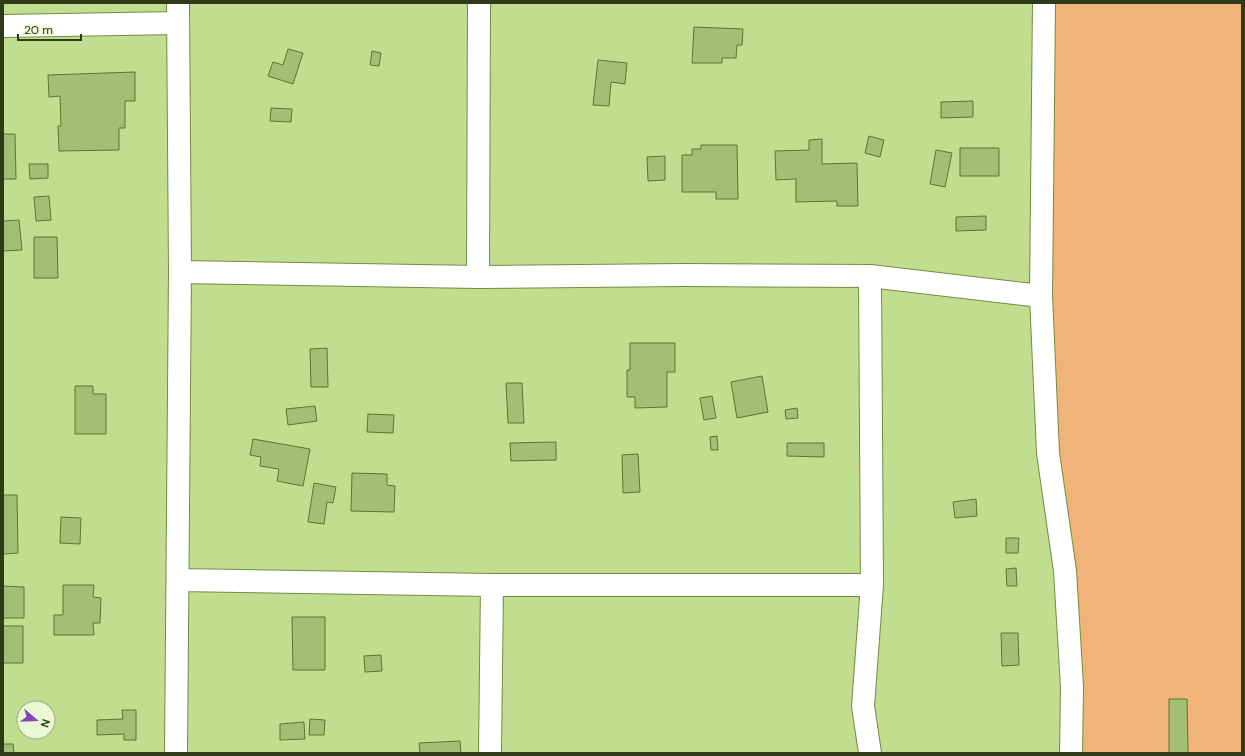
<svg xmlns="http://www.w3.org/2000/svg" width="1245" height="756" viewBox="0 0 1245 756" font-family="'DM Sans',sans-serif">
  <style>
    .green { fill: #f1b478 }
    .building { fill: #a3bf73; stroke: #5d762b }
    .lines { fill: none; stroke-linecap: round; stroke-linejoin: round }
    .minor-casing { stroke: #728d42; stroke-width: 24 }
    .minor { stroke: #fff; stroke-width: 22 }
  </style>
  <rect width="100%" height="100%" fill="#c0dd90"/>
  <path class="green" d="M1044 3H1242V753H1071L1056 509Z"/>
  <path class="building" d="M694 27 743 29 742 45H737L736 58H722V63H692Z
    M288 49 303 53 293 84 268 76 273 62 283 65Z
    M372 51 381 53 379 66 370 65Z
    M598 60 627 63 625 84 611 82 609 106 593 105Z
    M135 72V101H125V128H119V150L59 151 58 126H61L60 96 49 97 48 75Z
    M973 101V117L941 118V102Z
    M271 108 292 109 291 122 270 121Z
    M3 134H15L16 179H3Z
    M869 136 884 140 880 157 865 153Z
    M822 139V164L857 163 858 206H837V201L796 202V179L776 180 775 151 809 150V140Z
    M701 145H737L738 199H716V192H682V155H692V149H701Z
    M960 148H999V176H960Z
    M936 150 952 153 945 187 930 184Z
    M665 156V180L648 181 647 157Z
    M29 164H48V178L30 179Z
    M49 196 51 220 36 221 34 197Z
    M986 216V230L956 231V217Z
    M19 220 22 250 3 251V221Z
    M34 237H57L58 278H34Z
    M630 343H675V372H667V407L635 408V397H627V370H630Z
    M327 348 328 387H311L310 349Z
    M762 376 768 412 737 418 731 382Z
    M506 383H522L524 423H508Z
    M75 386H93V394H106V434H75Z
    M712 396 716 418 704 420 700 398Z
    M315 406 317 421 288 425 286 409Z
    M797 408 798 418 786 419 785 410Z
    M368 414 394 415 393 433 367 432Z
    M717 436 718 450H711L710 437Z
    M253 439 310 449 303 486 277 481 279 469 260 466 261 457 250 455Z
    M556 442V460L511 461 510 443Z
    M787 443H824V457L787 456Z
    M638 454 640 492 623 493 622 455Z
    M352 473 387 474V485L395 486 394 512 351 511Z
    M314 483 336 487 333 503 327 502 324 524 308 522Z
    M3 495H17L18 553 3 554Z
    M976 499 977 516 955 518 953 502Z
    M61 517 81 518 80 544 60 543Z
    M1006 538H1019L1018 553H1006Z
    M1016 568 1017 586H1007L1006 569Z
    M63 585H94L93 597 101 598 100 623H93L94 635H54V615H63Z
    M3 586 24 587V618H3Z
    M292 617H325V670H293Z
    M3 626H23V663H3Z
    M1001 633H1018L1019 665 1002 666Z
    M381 655 382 671 365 672 364 656Z
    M1169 699H1187L1188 753H1169Z
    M122 710H136V740H124V734L97 735V720L123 719Z
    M310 719 325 720 324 735H309Z
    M304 722 305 739 280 740V724Z
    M460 741 461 753H420L419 743Z
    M3 744H13L14 753H3Z"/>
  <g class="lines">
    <defs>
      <path id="minor" d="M1044 3 1041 296 1048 453 1065 571 1072 687 1071 753
        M3 26 178 23
        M180 272 478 277 683 275 870 276 1041 296
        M478 277 479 3
        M178 580 492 585H872L870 276
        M176 753 180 272 178 3
        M490 753 492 585
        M870 753 863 706 872 585"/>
    </defs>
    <use href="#minor" class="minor-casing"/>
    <use href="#minor" class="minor"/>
  </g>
  <rect width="1245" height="756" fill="none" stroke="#2e3a1a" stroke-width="8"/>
  <g transform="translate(36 720) rotate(109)"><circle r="19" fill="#e9f8d2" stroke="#9eac88"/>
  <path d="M0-3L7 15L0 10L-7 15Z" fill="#8345bb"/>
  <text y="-6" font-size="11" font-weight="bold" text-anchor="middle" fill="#2e3a1a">N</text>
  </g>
  <path d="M18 34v6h63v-6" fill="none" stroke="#2e3a1a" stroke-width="2"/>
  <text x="24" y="34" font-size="12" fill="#2e3a1a" stroke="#e9f8d2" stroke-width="3" paint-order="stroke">20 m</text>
</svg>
